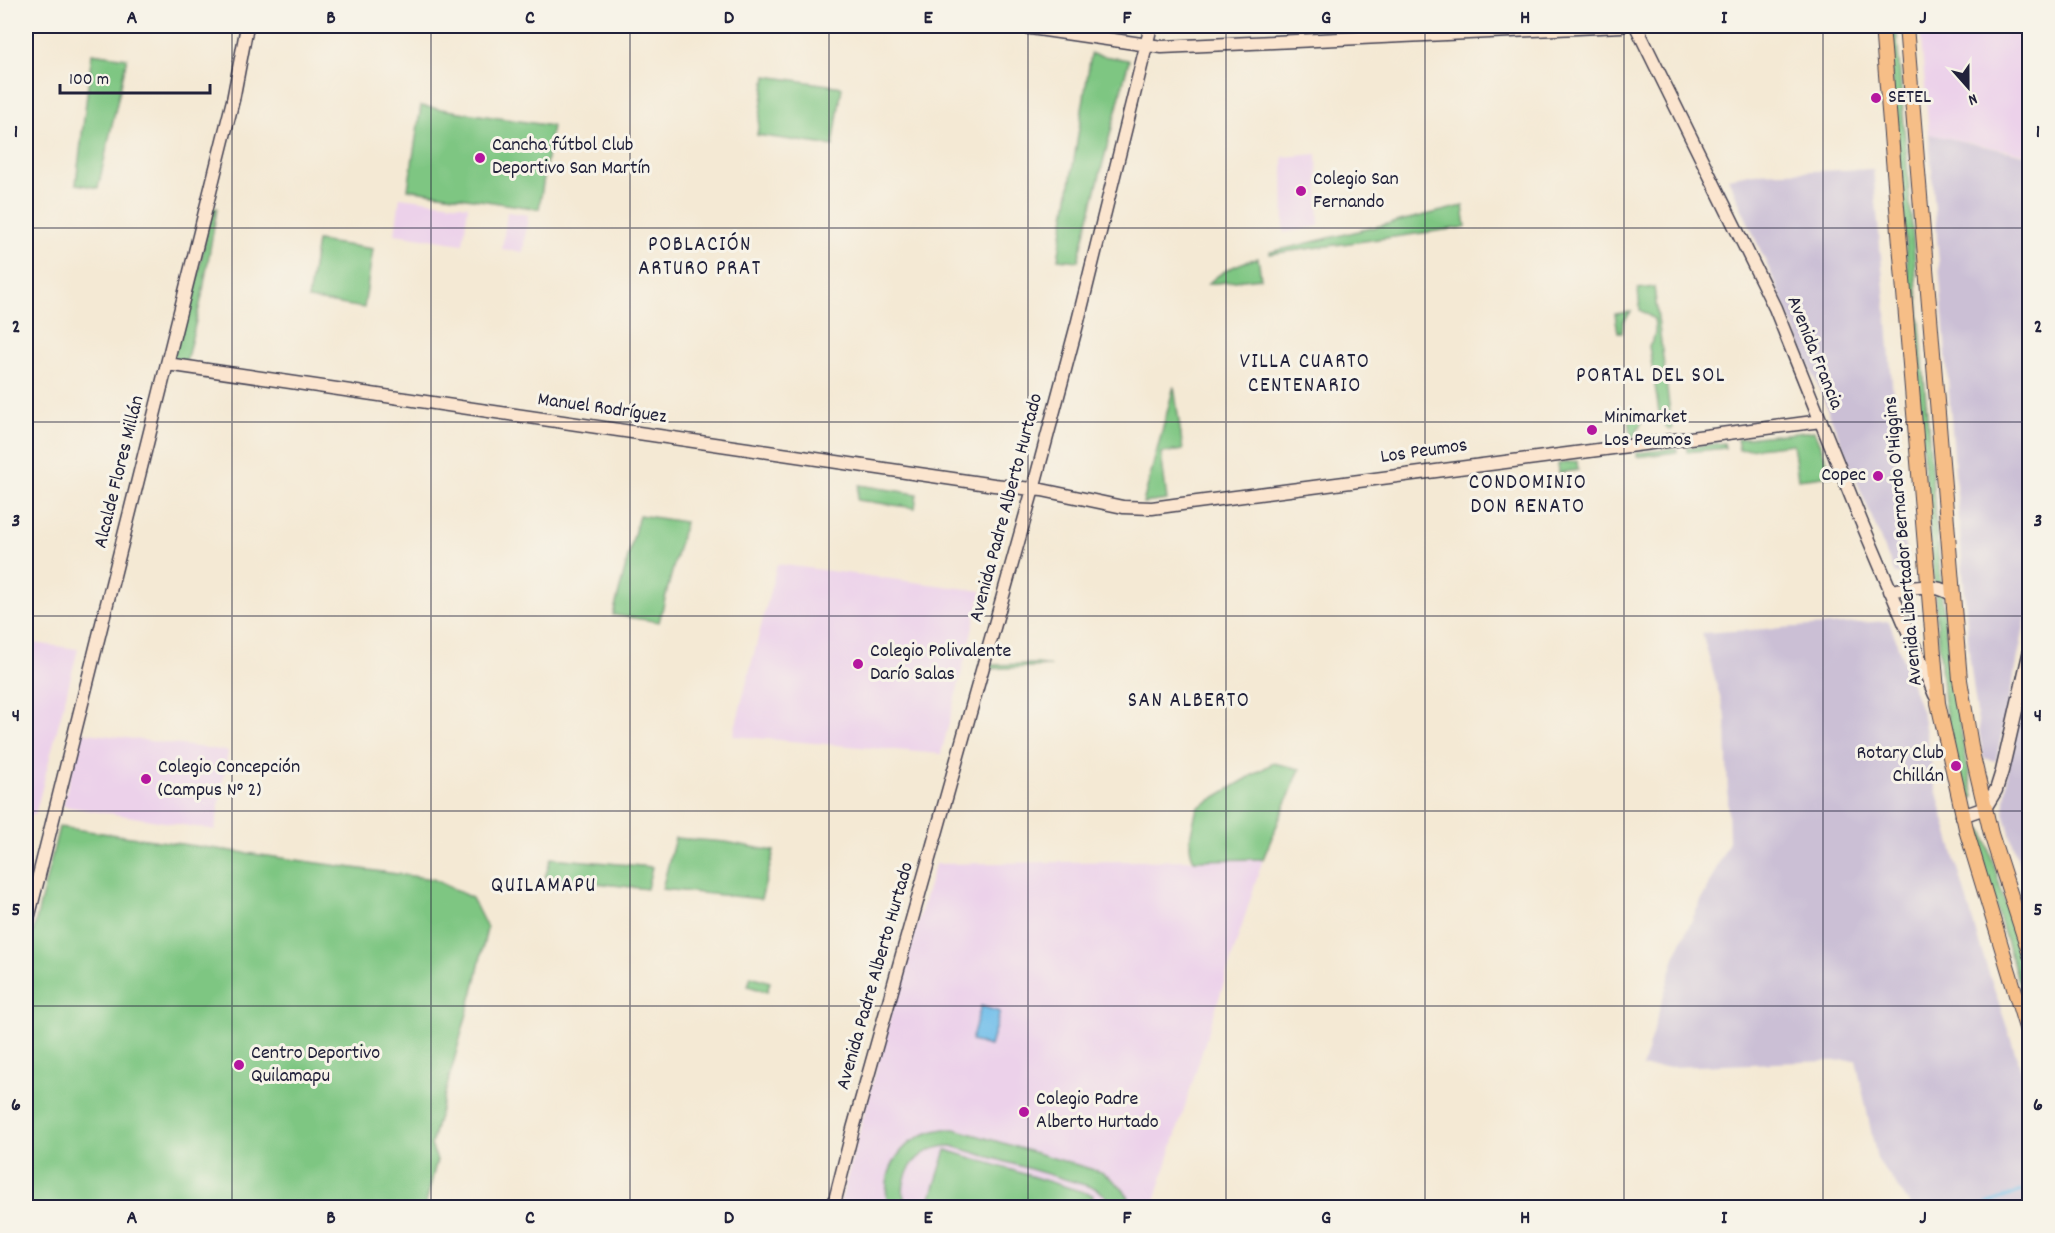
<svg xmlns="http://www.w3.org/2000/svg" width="2055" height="1233" viewBox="0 0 2055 1233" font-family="Dekko,sans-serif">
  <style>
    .built { fill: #ecd1ea }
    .industrial { fill: #cbbfd5 }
    .green { fill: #7ec682; stroke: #50745e; stroke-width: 1.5 }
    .water { fill: #70beea; stroke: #497092; stroke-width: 1.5 }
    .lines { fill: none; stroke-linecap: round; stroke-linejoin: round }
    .stream { stroke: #70beea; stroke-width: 3 }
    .secondary-casing { stroke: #424052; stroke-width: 15 }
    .primary-casing { stroke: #424052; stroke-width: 16 }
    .secondary { stroke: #fbe5cf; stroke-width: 12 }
    .primary { stroke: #f6be87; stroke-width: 14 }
    .grid { fill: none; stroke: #22223b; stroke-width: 1.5; stroke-opacity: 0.55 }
    .poi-dot { fill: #b5179e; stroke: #f7f3e8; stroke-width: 2 }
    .labels { text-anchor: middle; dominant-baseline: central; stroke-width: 6; stroke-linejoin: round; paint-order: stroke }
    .poi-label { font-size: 20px; fill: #22223b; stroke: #f7f3e8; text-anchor: start }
    .street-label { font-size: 20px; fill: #22223b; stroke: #f7f3e8 }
    .neighbourhood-label { font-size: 21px; letter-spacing: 1.5px; fill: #22223b; stroke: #f7f3e8 }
    .neatline { fill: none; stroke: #22223b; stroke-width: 2 }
    .grid-label { font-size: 20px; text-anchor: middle; font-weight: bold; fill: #22223b }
  </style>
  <rect width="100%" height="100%" fill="#f7f3e8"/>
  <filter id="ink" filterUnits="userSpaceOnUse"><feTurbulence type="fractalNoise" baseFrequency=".0167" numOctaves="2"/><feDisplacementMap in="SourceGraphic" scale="12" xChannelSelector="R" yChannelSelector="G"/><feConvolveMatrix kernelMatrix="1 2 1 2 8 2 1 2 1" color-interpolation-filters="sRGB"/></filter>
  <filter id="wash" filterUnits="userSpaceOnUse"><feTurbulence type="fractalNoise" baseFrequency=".008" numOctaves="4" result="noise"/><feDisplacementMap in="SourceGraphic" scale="24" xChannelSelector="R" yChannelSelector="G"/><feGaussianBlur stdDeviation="1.35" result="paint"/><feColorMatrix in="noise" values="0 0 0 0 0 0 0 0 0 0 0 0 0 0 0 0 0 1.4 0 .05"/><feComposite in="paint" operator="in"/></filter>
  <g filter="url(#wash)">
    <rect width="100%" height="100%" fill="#f4e9d4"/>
    <path class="built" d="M1920 26H2029V155L1929 134Z
      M1317 154 1319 226 1284 233 1283 157Z
      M400 197 468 206 463 244 395 234Z
      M507 212 528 215 523 252 502 249Z
      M777 564 982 591 941 754 733 736Z
      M26 642 78 649 35 815 26 814Z
      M80 732 228 751 215 830 63 806Z
      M1263 859 1153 1207 839 1208 890 1017 935 864Z"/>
    <path class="industrial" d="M1929 134 2029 156V604L1996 761 1983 758 1970 662Z
      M1873 169 1885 300 1908 574H1895L1781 296 1728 178 1755 173Z
      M1889 621 1923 716 1936 789 1949 837 1979 943 2029 1094V1207H1912L1877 1159 1856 1060 1642 1068 1677 951 1729 842 1726 718 1702 633Z
      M2029 682V900L2004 812 2009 762Z"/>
    <path class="green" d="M1887 26H1896L1941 590C1949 660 1959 729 1974 797L1963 801 1944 701Z
      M92 53 127 58 98 188 76 184Z
      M1091 54 1129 60 1078 261 1058 259Z
      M766 76 842 87 833 146 757 135Z
      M421 106 552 126 539 209 408 189Z
      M1463 206 1466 227 1270 254V252Z
      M212 207 217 208 202 296 186 362 171 360 194 295Z
      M317 241 373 249 364 308 308 299Z
      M1258 258 1261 278 1208 284C1222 270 1239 263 1258 258Z
      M1654 287 1672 429 1669 430 1660 419 1649 346C1656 337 1656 330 1654 319L1640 310 1638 289Z
      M1631 312 1623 322 1622 332H1618L1615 314Z
      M1174 386 1183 450 1161 453 1167 500 1143 503Z
      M1642 413 1643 420 1634 437 1631 438 1629 415Z
      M1814 431 1833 475 1798 479 1793 444 1739 450 1737 439Z
      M1724 443 1725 448 1687 452V447Z
      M1677 448V452L1637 457V453Z
      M1577 461 1578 470 1559 473 1558 464Z
      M859 485 917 494 915 508 857 500Z
      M639 515 685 522 659 622 613 615Z
      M1037 664 1051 666 986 669 987 665Z
      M1273 763 1300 769 1263 859 1194 860C1185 846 1194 822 1197 808Z
      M59 827 433 879 472 898 487 928 475 984 431 1145 437 1160 425 1207H26V961Z
      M1979 830H1982L1984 833 2029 981V1002L2024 1000 1974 833Z
      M675 838 726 842 774 851 761 899 662 889Z
      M551 858 652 867 647 889 545 877Z
      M751 976 770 982 767 992 748 986Z
      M944 1129H955L1101 1172C1117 1181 1126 1191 1134 1207H1115L1106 1196 1095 1188 952 1146C919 1145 895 1175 906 1207H888C880 1167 904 1135 944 1129Z
      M946 1150 1093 1195 1090 1207H928Z"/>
    <path class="water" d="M981 1006 1000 1012 990 1046 971 1041Z"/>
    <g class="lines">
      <path class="stream" d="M1976 1208 2030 1188"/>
    </g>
  </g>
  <g filter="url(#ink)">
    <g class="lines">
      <defs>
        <path id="secondary" d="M1017 26 1162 47 1622 26
          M1636 26 1775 308 1861 521 1935 695
          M167 364 994 485 1042 490 1123 507 1152 508 1174 505 1821 421
          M1890 591C1912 588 1932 582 1951 594
          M1962 816 1985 808 1996 790 2002 771 2030 650
          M26 927 233 100 247 26
          M833 1208 853 1129 1033 489 1078 321 1151 26"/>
        <path id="primary" d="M1882 26 1938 703 1967 833 2030 1041
          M1906 26 1960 680 1972 752 1991 834 2030 955"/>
      </defs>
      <use href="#secondary" class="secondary-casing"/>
      <use href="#primary" class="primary-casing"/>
      <use href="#secondary" class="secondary"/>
      <use href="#primary" class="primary"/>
    </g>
  </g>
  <path class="grid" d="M232 26V1208M431 26V1208M630 26V1208M829 26V1208M1028 26V1208M1226 26V1208M1425 26V1208M1624 26V1208M1823 26V1208M26 228H2030M26 422H2030M26 616H2030M26 811H2030M26 1006H2030"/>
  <g class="poi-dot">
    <circle cx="1876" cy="98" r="6"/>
    <circle cx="480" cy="158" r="6"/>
    <circle cx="1301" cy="191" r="6"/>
    <circle cx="1592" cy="430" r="6"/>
    <circle cx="1878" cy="476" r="6"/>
    <circle cx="858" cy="664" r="6"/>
    <circle cx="1956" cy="766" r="6"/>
    <circle cx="146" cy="779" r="6"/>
    <circle cx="239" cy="1065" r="6"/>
    <circle cx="1024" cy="1112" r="6"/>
  </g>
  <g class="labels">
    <g class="poi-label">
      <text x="1888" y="98">SETEL</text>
      <text x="492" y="146">Cancha fútbol Club<tspan x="492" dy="23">Deportivo San Martín</tspan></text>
      <text x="1313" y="180">Colegio San<tspan x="1313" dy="23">Fernando</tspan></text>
      <text x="1604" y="418">Minimarket<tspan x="1604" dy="23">Los Peumos</tspan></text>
      <text x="1866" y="476" text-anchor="end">Copec</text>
      <text x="870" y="652">Colegio Polivalente<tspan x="870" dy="23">Darío Salas</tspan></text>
      <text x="1944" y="754" text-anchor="end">Rotary Club<tspan x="1944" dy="23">Chillán</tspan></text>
      <text x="158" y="768">Colegio Concepción<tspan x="158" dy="23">(Campus N° 2)</tspan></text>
      <text x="251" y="1054">Centro Deportivo<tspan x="251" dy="23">Quilamapu</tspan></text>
      <text x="1036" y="1100">Colegio Padre<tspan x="1036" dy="23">Alberto Hurtado</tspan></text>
    </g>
    <g class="street-label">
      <text transform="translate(1814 353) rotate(68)">Avenida Francia</text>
      <text transform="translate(602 409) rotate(8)">Manuel Rodríguez</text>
      <text transform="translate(1424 452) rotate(-8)">Los Peumos</text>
      <text transform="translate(120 472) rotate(-76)">Alcalde Flores Millán</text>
      <text transform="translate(1007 508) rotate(-75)">Avenida Padre Alberto Hurtado</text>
      <text transform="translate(1904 541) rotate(-95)">Avenida Libertador Bernardo O'Higgins</text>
      <text transform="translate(876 976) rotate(-74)">Avenida Padre Alberto Hurtado</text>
    </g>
    <g class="neighbourhood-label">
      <text x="700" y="246">POBLACIÓN<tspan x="700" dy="24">ARTURO PRAT</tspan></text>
      <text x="1305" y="363">VILLA CUARTO<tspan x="1305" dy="24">CENTENARIO</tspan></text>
      <text x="1651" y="377">PORTAL DEL SOL</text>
      <text x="1528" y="484">CONDOMINIO<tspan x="1528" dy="24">DON RENATO</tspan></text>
      <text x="1189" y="702">SAN ALBERTO</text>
      <text x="544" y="887">QUILAMAPU</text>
    </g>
  </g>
  <rect width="2055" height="1233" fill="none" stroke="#f7f3e8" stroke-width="66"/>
  <g transform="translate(1968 87) rotate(159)" stroke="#f7f3e8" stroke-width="4.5" paint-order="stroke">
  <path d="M0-4.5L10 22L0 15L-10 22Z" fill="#22223b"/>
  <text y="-9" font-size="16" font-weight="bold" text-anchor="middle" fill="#22223b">N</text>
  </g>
  <path d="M60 84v9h150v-9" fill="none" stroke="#22223b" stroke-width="3"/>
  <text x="69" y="84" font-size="18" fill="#22223b" stroke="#f7f3e8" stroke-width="4.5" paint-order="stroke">100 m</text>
  <rect x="33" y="33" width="1989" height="1167" class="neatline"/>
  <g class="grid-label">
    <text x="132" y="23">A</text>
    <text x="331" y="23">B</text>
    <text x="530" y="23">C</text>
    <text x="729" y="23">D</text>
    <text x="928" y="23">E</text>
    <text x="1127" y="23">F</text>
    <text x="1326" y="23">G</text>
    <text x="1525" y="23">H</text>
    <text x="1724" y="23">I</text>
    <text x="1923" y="23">J</text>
    <text x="16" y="137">1</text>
    <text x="2038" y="137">1</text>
    <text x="16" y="332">2</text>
    <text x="2038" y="332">2</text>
    <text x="16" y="526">3</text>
    <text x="2038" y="526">3</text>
    <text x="16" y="721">4</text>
    <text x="2038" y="721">4</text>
    <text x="16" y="915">5</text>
    <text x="2038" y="915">5</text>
    <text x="16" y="1110">6</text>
    <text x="2038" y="1110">6</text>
    <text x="132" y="1223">A</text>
    <text x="331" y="1223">B</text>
    <text x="530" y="1223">C</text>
    <text x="729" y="1223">D</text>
    <text x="928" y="1223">E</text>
    <text x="1127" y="1223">F</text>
    <text x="1326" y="1223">G</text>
    <text x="1525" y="1223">H</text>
    <text x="1724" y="1223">I</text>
    <text x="1923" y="1223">J</text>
  </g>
</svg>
